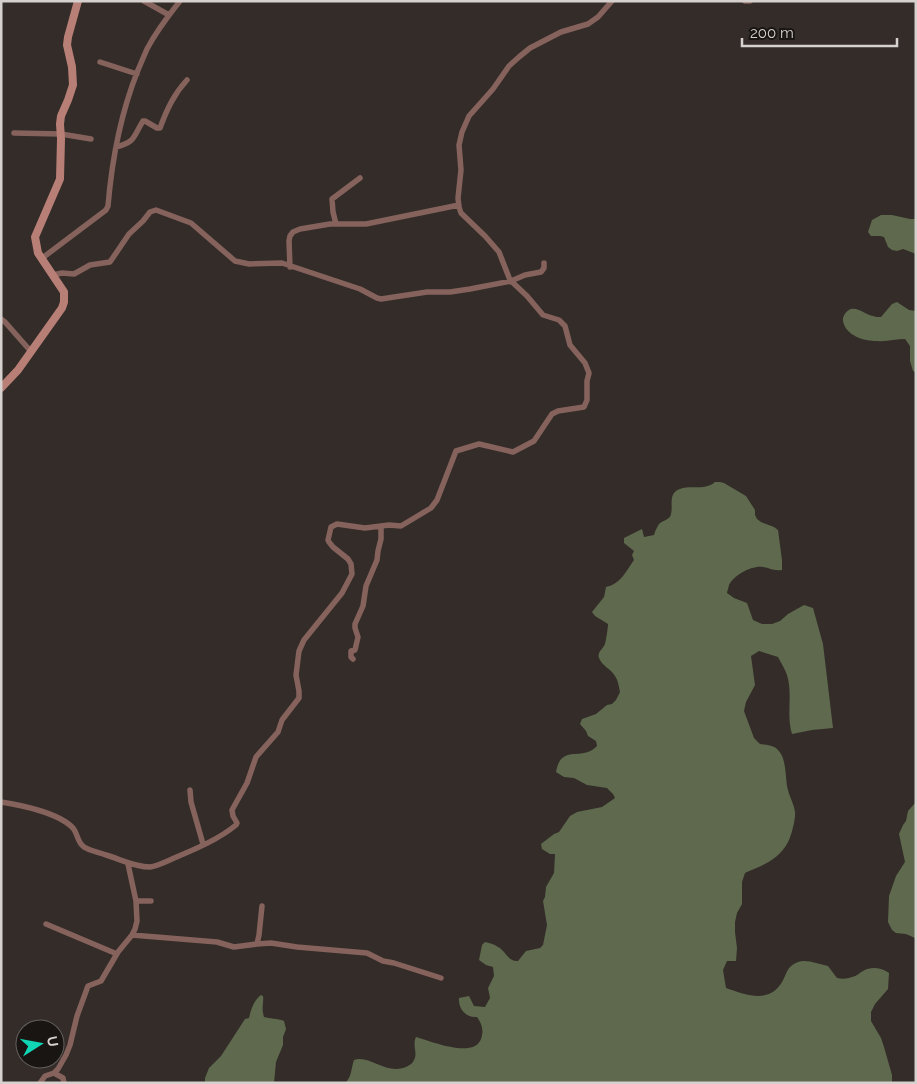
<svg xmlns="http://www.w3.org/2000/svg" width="917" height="1084" viewBox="0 0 917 1084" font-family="Raleway,sans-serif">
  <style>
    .forest { fill: #5e694d }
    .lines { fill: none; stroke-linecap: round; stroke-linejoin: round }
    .street { stroke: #86625c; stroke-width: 5.5 }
    .secondary { stroke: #b77f76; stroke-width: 8 }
  </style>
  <rect width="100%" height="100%" fill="#332c28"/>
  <path class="forest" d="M881 215H892L910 219H916V254L903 249 897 251 892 250 888 247 884 237 880 236H871L868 232 872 220Z
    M897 302 909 310 916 311V372L913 371 910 361V346L905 339C896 339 886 342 877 341 864 341 846 336 843 321 842 316 847 310 851 309 858 307 866 315 873 316 875 317 878 317 881 317L892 304Z
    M715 482H720L724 483 746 496 755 510V515L757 519 761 522 774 527 778 530 782 560V570C772 571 771 568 763 567 752 565 734 575 729 585 729 586 727 592 727 593L734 598 747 603 753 620 762 624H772L780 621 788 614 804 605 813 608 823 644 833 728 812 730 792 734C786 715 793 694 787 675 785 669 781 663 778 657L759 651 751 656 755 685 746 702 744 711 754 738 760 744C766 745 774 745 778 750 787 758 785 780 788 790 790 798 794 804 795 812 796 818 791 837 788 842 778 861 762 865 745 873L742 882V904L737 913 735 922V932L737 948 736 961H727L723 970 726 988C749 996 773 1005 785 976 788 969 790 965 798 962 807 959 818 964 828 966L837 978C842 979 847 979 852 977 857 976 859 973 863 971 872 966 881 968 889 973L888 989 875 1004 871 1012V1021L881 1038 884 1047 892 1075V1083H345C352 1077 351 1068 354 1060 370 1054 387 1077 408 1066 411 1064 412 1064 414 1060 418 1053 412 1045 416 1037 430 1041 474 1059 481 1039 484 1030 482 1024 477 1017 466 1018 458 1009 459 998L469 996 474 1006 485 1007 490 998 488 988 494 976 493 967 486 965 479 960 482 945 485 942C489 943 494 944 498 947 506 951 508 962 518 961L526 951 540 948 543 945 547 925 543 901 545 897 546 887 554 873 555 854H550L542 849 541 844 554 834 559 832 570 816 577 812 602 807 615 798 613 794 607 788 587 785 574 778 564 777 556 772C561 743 582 762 597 746L596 741 588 736 586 731 580 724 582 719 596 714 607 705 612 704 616 700 620 692C619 687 618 680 615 676 611 669 602 666 599 658 597 652 603 649 605 644 606 640 608 628 608 624L595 616 592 612 604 597 606 587C621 584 626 571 634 560L632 555 634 551 624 543V538L642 529 644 537 654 535C655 531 657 527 659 524 663 520 670 520 671 514 673 507 669 496 676 491 687 483 704 492 715 482Z
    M916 802V938H915L906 934 896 933 892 930 888 922 889 896 896 876 905 862 899 834 903 825 906 821 908 811Z
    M261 995 263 996C264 1004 261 1007 264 1017 270 1019 277 1018 284 1021L286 1029 283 1037V1045L276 1062 274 1083H205V1078L209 1068 221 1056 245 1019 249 1018C251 1009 254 1000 261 995Z"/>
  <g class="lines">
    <path class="street" d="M144 1 169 15
      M745 1H750
      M100 62 137 74
      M14 133 61 134 91 139
      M116 147C136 142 133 137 143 121H145L157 128H160C167 109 174 94 187 80
      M336 224 333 212 332 199 360 178
      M41 259 106 210 108 206C112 158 120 115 138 70 141 63 144 56 147 49 156 32 168 16 180 1
      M290 267 289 241 290 236 293 232 300 229 330 224H366L459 205
      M53 275 62 273 74 274 90 265 110 262 129 234 143 221 150 212 156 210 191 223 235 261 249 264 282 263 360 289 377 298 381 299 427 292H450L470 289 511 281 525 275 541 272 544 268V263
      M1 319 5 322 27 347 31 351
      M353 659 351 657V651L355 650 358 637 355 628V624L363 606 366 586 377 560 378 551 381 539V526
      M190 790 191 802 203 844
      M1 802C21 805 59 813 73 828 78 834 77 842 84 847 90 851 99 852 106 855 120 859 134 867 150 867 157 866 165 862 172 859 193 850 218 840 236 825L237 823 233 816 232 810 247 783 256 757 278 732 282 720 299 698V691L296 675 299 651 304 640 342 593 352 574 351 564 348 559 333 547 329 542 328 540 331 527 337 524 365 528 389 525 401 526 431 508 437 500 456 451 479 444 513 452 534 441 552 414 558 411 584 407 587 400V381L589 373 585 363 570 345 565 326 559 320 543 315 527 296 510 280 499 252 485 236 461 213 459 207 458 198 461 170 459 145 462 132 469 116 493 89 509 66 519 57 530 48 561 32 588 24 598 17 612 1
      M136 901H151
      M46 924 117 954
      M132 935 217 942 234 947 257 944 271 943 297 947 367 953 383 961 394 963 441 978
      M257 944 259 935 262 906
      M54 1073 63 1078 64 1083
      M40 1083 45 1076 54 1073 58 1069 66 1055 70 1045 77 1016 88 986 101 981 118 952 132 935 135 929 137 921 136 901 128 864"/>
    <path class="secondary" d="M1 388 18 370 62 308 64 302V292L38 253 35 237 60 179 61 139 60 124 61 116 68 100 73 85 72 67 67 45 68 37 78 1"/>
  </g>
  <rect width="917" height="1084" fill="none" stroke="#d6d1ce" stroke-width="5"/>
  <g transform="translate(40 1044) rotate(79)"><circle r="24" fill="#181513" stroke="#64605e"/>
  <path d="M0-4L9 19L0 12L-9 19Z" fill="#10d5b4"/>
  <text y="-8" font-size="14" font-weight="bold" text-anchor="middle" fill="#d6d1ce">U</text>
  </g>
  <path d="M742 38v8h155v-8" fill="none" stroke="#d6d1ce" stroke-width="2.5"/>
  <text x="750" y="38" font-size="15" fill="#d6d1ce" stroke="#181513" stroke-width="4" paint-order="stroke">200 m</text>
</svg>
